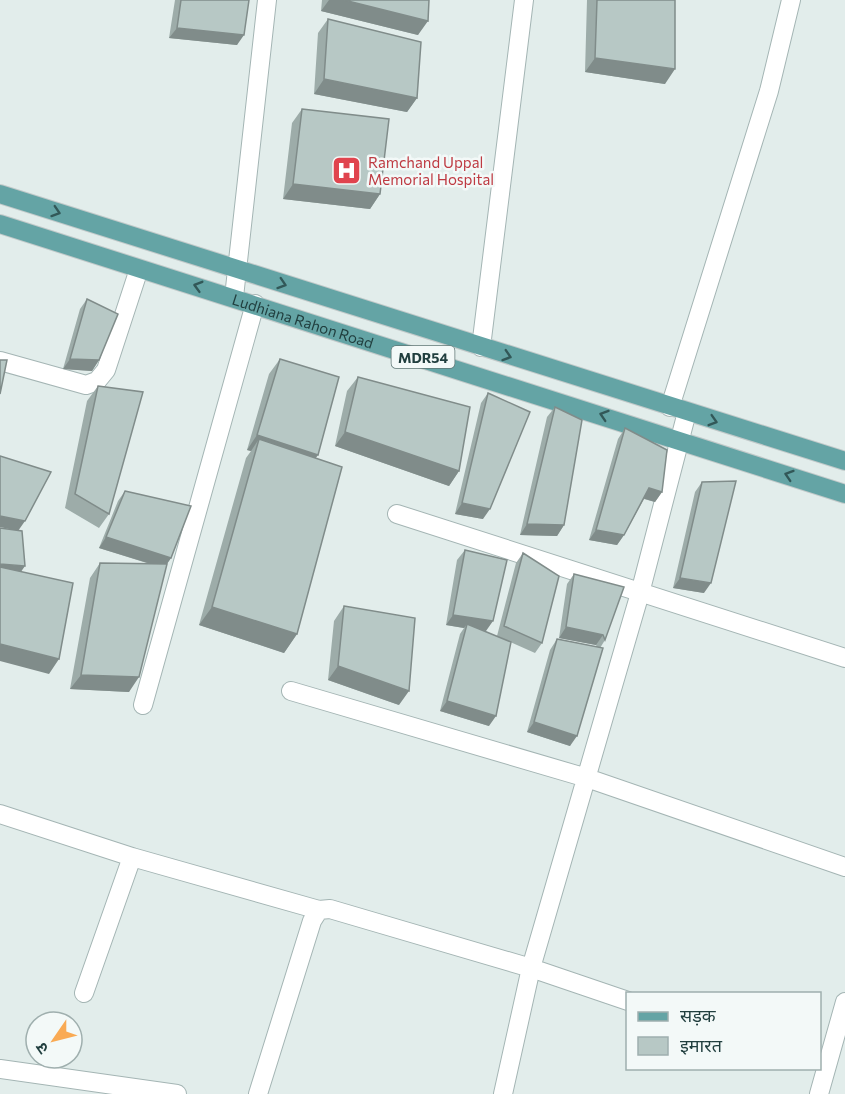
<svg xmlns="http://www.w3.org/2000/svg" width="845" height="1094" viewBox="0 0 845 1094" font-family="Commissioner,'Noto Sans Devanagari',sans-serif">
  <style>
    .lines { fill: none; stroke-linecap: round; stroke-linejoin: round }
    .service-casing { stroke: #a4b5b4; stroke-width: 20 }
    .minor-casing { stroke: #a4b5b4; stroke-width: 20 }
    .primary-casing { stroke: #c1c9c9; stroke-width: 20 }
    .service { stroke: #fff; stroke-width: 18 }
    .minor { stroke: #fff; stroke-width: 18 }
    .primary { stroke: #64a4a5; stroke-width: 18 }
    .wall { fill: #9daca9 }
    .shaded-wall { fill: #808c8a }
    .building { fill: #b7c8c5; stroke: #808c8a; stroke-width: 1.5 }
    .oneway { stroke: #325858 }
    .labels { text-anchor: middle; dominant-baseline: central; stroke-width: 5; stroke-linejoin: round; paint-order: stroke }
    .shield { fill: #f3f9f8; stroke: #607776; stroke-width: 1.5 }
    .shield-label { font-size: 14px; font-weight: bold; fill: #213f3f }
    .health-label { font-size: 15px; fill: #be3a42; stroke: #f3f9f8; text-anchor: start }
    .street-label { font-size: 15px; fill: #213f3f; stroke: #f3f9f8 }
  </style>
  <rect width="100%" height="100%" fill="#e2edeb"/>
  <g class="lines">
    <defs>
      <path id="service" d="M0 361 86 385 97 381 106 370 139 269
        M670 407 769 91 791 0
        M143 705 255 304"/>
      <path id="minor" d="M234 297 267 0
        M481 347 524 0
        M397 514 845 658
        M291 691 587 778 845 867
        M0 814 132 857 319 910
        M84 993 132 857
        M0 1069 177 1094
        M258 1094 312 921 319 910 330 909 531 968 628 1001
        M503 1094 531 968 640 593 687 412
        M819 1094 845 1002"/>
      <g id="primary">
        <path d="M0 194 845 461"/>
        <path id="s1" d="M0 224 845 494"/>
      </g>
    </defs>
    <use href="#service" class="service-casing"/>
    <use href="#minor" class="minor-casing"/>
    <use href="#primary" class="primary-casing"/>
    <use href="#service" class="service"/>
    <use href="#minor" class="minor"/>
    <use href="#primary" class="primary"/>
  </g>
  <path class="wall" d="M175 0H249L237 45 169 38Z
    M322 0H429L418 35 321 11Z
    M587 0H675L665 84 585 72Z
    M328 19 417 98 407 112 314 94 318 33Z
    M302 109 380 194 370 209 283 199 292 123Z
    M87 299 99 360 92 371 63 369 80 309Z
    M280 359 316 458 297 634 284 653 199 625 246 458 251 451 247 450 269 374Z
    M358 377 459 471 449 486 335 446 347 391Z
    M98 386 109 514 99 528 65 508 87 401Z
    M488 393 483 519 455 514 481 403Z
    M555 407 564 525 557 536 520 535 547 417Z
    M625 428 662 492 655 502 644 499 624 535 617 545 589 540 618 439Z
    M702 482 704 593 673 588 695 492Z
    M125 491 171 558 167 564 129 692 70 689 90 578 100 563 150 564 99 548 118 501Z
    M465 550 486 631H483L489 726 440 711 460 634 464 628 446 625 457 560Z
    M523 553 542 643 535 653 497 636 516 563Z
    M574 574 605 640 600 648 570 746 527 732 550 650 557 639 597 647 596 645 559 638 567 584Z
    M344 606 399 705 328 680 334 621Z"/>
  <path class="shaded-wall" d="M329 0H344L428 21 418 35 321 11Z
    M177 28 244 35 237 45 169 38Z
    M595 58 675 69 665 84 585 72Z
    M324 79 417 98 407 112 314 94Z
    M293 184 380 194 370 209 283 199Z
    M70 359 99 360 92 371 63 369Z
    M345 432 459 471 449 486 335 446Z
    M257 435 318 455 307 470 259 439 251 451 247 450Z
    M649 488 662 492 655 502 642 498Z
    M462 503 490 509 483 519 455 514Z
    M0 516 25 521 18 531 0 527Z
    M527 524 564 525 557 536 520 535Z
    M596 530 624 535 617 545 589 540Z
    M106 537 171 558 164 568 99 548Z
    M0 564 25 566 18 576 0 575Z
    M680 578 711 583 704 593 673 588Z
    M212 607 297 634 284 653 199 625Z
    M453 615 493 621 486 631 466 628 467 624 464 628 446 625Z
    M566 627 603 635 596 645 559 638Z
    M0 644 59 659 49 674 0 661Z
    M338 666 409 691 399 705 328 680Z
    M81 675 139 677 129 692 70 689Z
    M447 701 496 716 489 726 440 711Z
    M534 722 577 736 570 746 527 732Z"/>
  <path class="building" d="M181 0H249L244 35 177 28Z
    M344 0H429L428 21Z
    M597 0H675V69L595 58Z
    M328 19 421 42 417 98 324 79Z
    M302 109 389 119 380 194 293 184Z
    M87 299 118 314 99 360 70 359Z
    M280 359 339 377 318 455 257 435Z
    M0 360H7L0 394Z
    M358 377 470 407 459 471 345 432Z
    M98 386 143 392 109 514 75 494Z
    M488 393 530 412 490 509 462 503Z
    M555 407 582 420 564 525 527 524Z
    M625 428 667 450 662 492 649 488 624 535 596 530Z
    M259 439 342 467 297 634 212 607Z
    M0 456 51 472 25 521 0 516Z
    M736 481 711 583 680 578 702 482Z
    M125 491 191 506 171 558 106 537Z
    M0 528 22 531 25 566 0 564Z
    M465 550 507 560 493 621 453 615Z
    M523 553 559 576 542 643 504 626Z
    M100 563 167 564 139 677 81 675Z
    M0 567 73 583 59 659 0 644Z
    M574 574 624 587 605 640 603 635 566 627Z
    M344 606 415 618 409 691 338 666Z
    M467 624 511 642 496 716 447 701Z
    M557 639 603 648 577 736 534 722Z"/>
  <defs><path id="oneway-chevron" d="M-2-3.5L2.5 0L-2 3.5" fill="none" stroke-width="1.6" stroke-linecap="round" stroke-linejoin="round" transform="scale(1.5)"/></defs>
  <g class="oneway">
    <use href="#oneway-chevron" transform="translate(56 212) rotate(18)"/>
    <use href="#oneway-chevron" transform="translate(282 284) rotate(18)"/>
    <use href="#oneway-chevron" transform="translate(198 286) rotate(-164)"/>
    <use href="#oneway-chevron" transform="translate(507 356) rotate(18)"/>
    <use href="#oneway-chevron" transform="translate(604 415) rotate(-162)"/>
    <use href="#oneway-chevron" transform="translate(713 421) rotate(17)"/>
    <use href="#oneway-chevron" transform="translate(789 475) rotate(-162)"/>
  </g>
  <defs>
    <symbol id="hospital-square" viewBox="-11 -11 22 22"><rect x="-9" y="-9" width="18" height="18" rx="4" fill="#e0444e" stroke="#f3f9f8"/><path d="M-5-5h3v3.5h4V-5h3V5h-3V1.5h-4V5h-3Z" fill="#fff"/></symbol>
  </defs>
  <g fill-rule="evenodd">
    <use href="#hospital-square" x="330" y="154" width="33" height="33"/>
  </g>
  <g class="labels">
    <rect class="shield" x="391.5" y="346" width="63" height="22" rx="4.5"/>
    <g class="shield-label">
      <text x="423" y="357">MDR54</text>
    </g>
    <g class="health-label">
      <text x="368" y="162">Ramchand Uppal<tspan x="368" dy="17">Memorial Hospital</tspan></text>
    </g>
    <g class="street-label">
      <text stroke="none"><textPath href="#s1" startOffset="318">Ludhiana Rahon Road</textPath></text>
    </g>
  </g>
  <rect x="626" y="992" width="195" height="78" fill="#f3f9f8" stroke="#9fafae" stroke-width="1.5"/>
  <rect x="638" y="1012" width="30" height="9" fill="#64a4a5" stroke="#9fafae" stroke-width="1.5"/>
  <text x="680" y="1022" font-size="18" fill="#213f3f">सड़क</text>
  <rect x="638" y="1037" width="30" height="18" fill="#b7c8c5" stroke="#9fafae" stroke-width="1.5"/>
  <text x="680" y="1052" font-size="18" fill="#213f3f">इमारत</text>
  <g transform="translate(54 1040) rotate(235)"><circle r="28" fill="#f3f9f8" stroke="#9fafae" stroke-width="1.5"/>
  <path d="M0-4.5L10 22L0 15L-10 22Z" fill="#f9aa54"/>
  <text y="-9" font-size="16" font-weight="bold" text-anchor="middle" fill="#213f3f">उ</text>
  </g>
</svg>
